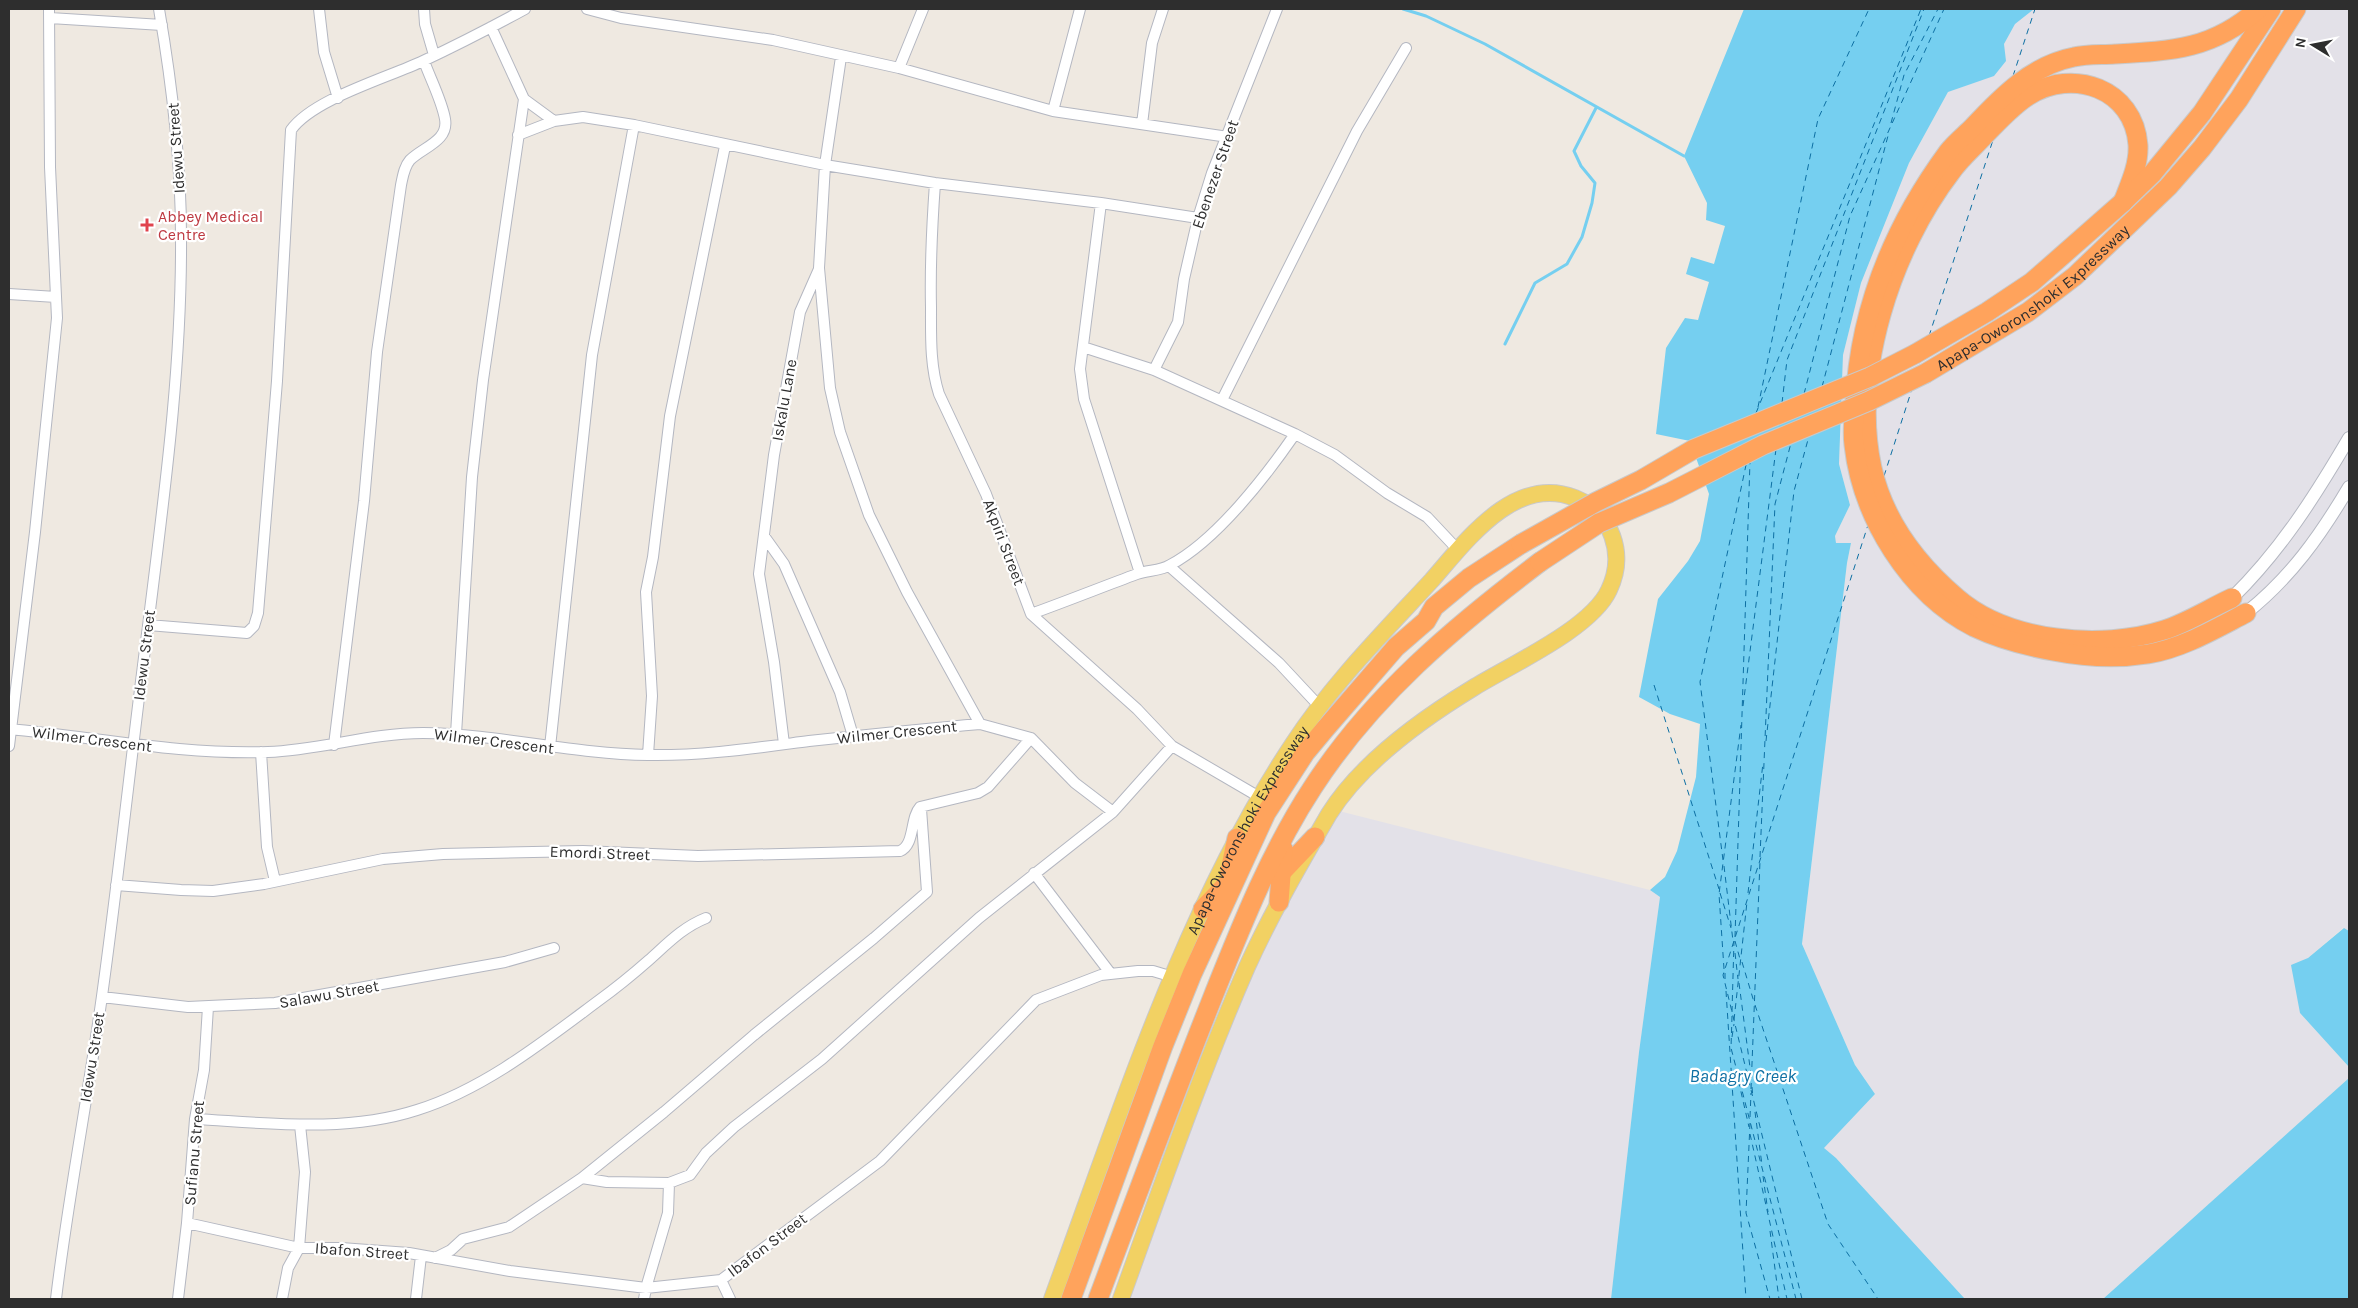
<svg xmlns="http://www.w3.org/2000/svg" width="2358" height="1308" viewBox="0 0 2358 1308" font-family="Karla,sans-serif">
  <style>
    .industrial { fill: #e3e1e8 }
    .water { fill: #75cff0 }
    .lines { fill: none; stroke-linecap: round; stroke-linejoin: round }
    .stream { stroke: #75cff0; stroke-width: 3 }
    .ferry { stroke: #0d6fa3; stroke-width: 1; stroke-dasharray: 6 5; stroke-linecap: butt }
    .minor-casing { stroke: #b4b7c1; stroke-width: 12 }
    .tertiary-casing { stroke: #b4b7c1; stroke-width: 14 }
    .primary-casing { stroke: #c9c9c9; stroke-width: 18 }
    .motorway-casing { stroke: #c9c9c9; stroke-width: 21 }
    .minor { stroke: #fff; stroke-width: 10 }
    .tertiary { stroke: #fff; stroke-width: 12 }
    .primary { stroke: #f2d163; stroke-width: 16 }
    .motorway { stroke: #ffa35c; stroke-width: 19 }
    .motorway-bridge-casing { stroke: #c9c9c9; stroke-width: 21; stroke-linecap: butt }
    .motorway-bridge { stroke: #ffa35c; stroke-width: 19 }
    .health-dot { fill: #e0444e; stroke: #fff; stroke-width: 2 }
    .labels { text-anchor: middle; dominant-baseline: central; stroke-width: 4.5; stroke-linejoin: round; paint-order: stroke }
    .street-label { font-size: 16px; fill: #2e2e2e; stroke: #fff }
    .health-label { font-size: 16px; fill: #be3a42; stroke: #fff; text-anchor: start }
    .water-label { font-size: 18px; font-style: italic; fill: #0d6fa3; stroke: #fff }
  </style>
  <rect width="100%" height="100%" fill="#efe9e1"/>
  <path class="industrial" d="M2021 9H2349V931L2343 928 2308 958 2300 1013 2349 1067V1078L2103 1299H1965L1836 1158 1823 1148 1875 1094 1855 1065 1802 944 1847 563 1851 543H1836L1835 536 1850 505 1839 464 1843 355 1861 283 1909 163 1948 92 1992 76 2004 44Z
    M1335 810 1650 890 1660 897 1639 1052 1611 1299H1119L1220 1030Z"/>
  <path class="water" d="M1744 9H2034L2015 24 2004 44 2006 61 1994 76 1948 92 1909 163 1861 283 1843 355 1839 464 1850 505 1835 536 1836 543H1851L1847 563 1802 944 1855 1065 1875 1094 1824 1148 1836 1158 1965 1299H1611L1639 1052 1660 897 1650 890 1665 877 1677 851 1696 777 1700 724 1670 714 1639 697 1658 599 1688 561 1700 541 1709 494 1690 441 1656 434 1666 348 1685 318 1698 320 1709 282 1686 274 1691 257 1714 264 1725 226 1706 220 1707 203 1684 156Z
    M2344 928 2349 931V1067L2300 1013 2291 965 2308 958Z
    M2349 1078V1299H2103Z"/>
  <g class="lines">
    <path class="stream" d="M1403 9 1426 16 1485 44 1684 156
      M1505 344 1535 283 1567 264 1582 237 1592 203 1595 183 1581 166 1574 151 1596 108"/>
    <path class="ferry" d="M2013 76 2035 9
      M1891 123 1904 75 1938 9
      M1929 336 1993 140
      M1822 387 1889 132
      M1804 394 1850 216 1944 9
      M1782 403 1787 360 1924 9
      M1758 407 1818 119 1869 9
      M1756 413 1921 9
      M1884 476 1912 389
      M1654 685 1719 889
      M1743 706 1776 449
      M1766 741 1794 491 1809 436
      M1760 857 1775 504 1791 443
      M1723 860 1700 682 1746 465
      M1724 866 1733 941
      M1720 893 1731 928
      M1748 893 1763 763
      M1735 937 1750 461
      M1735 941 1740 959
      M1735 953 1738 979
      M1742 962 1754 1002
      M1724 969 1719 894 1741 725
      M1725 973V982
      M1739 983 1751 1075
      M1726 991 1746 1299
      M1755 1005 1828 1224 1878 1299
      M1732 1012 1734 941
      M1732 1016 1731 1048 1796 1299
      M1734 1020 1747 902
      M1732 1037 1734 1024
      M1736 1070 1749 1127
      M1752 1087 1753 1098
      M1751 1089 1760 861
      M1755 1112 1762 1165
      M1750 1117 1751 1093
      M1750 1123 1746 1213 1770 1299
      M1750 1134 1787 1299
      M1763 1176 1768 1212
      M1770 1231 1779 1299
      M1802 1299 1723 975 1868 525"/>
    <defs>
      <path id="minor" d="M319 9 324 52 338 98
        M424 9 425 24 434 55
        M587 9 621 18 773 40 899 68 1053 111 1228 137
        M50 18 162 25
        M841 57 825 165 819 268 830 388 840 432 869 515 907 592 980 724 1031 738 1075 783 1113 812
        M899 68 923 9
        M524 99 554 121 583 117 634 125 825 165 935 183 1101 203 1198 218
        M1053 111 1080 9
        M1142 124 1152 43 1163 9
        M518 135 554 121
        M935 183C932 225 930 265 931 307 931 337 930 366 939 394L986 494 1031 614 1137 709 1172 746 1261 798
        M1101 203 1080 369 1084 399 1140 573
        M9 294 56 297
        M1083 347 1154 370 1295 434 1335 455 1387 493 1427 517 1458 550
        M1154 370 1178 322 1184 279 1198 218 1212 173 1277 9
        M1222 400 1357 131 1406 48
        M764 536 784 564 840 692 853 736
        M1169 566 1279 663 1321 708
        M1031 614C1067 601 1102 587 1137 574 1148 570 1161 571 1170 565 1216 541 1266 476 1295 434
        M148 625 247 633 254 626 258 613 277 381 291 130C313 99 387 78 423 61 457 45 492 27 525 9
        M9 729C95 737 180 755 268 752 320 750 371 733 423 733 499 734 572 754 648 755 702 756 755 748 809 741 866 735 923 729 980 724
        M456 734 472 477 483 380 524 99 491 27
        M784 744 774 662 759 574 774 455 800 312 819 269
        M334 745 364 501 377 352 401 185C403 176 404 167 410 160 423 147 449 141 445 119 442 101 430 78 424 61
        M9 746 35 532 57 318 50 167 49 9
        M550 747 592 355 634 125
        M261 752 267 847 275 881
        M648 755 652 696 646 592 653 557 670 416 725 146
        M1034 873 1111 974
        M116 885 181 890 213 891 264 884 383 859 443 854 583 851 698 856 900 851C915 845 910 818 920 807L978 793 988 787 1031 738
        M102 997 188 1007 275 1003 505 962 554 948
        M195 1119C268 1123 346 1133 417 1110 484 1089 543 1042 598 1001 616 988 632 975 649 960 667 944 683 927 706 918
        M582 1178 607 1182 669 1183
        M187 1223 299 1248H341L409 1253 510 1271 646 1288 721 1280 880 1161 1036 1000 1101 975 1138 971H1153L1173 977
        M435 1258 451 1250 463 1239 509 1227 582 1178 664 1112 754 1035 874 938 927 892 921 809
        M721 1280 730 1299
        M56 1299C68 1198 88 1097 102 996 119 873 132 749 148 626 164 497 182 367 181 236 181 160 172 84 159 9
        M178 1299 187 1223 195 1119 204 1070 208 1007
        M282 1299 288 1268 299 1248 305 1172 300 1125
        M416 1299 421 1256
        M644 1299 646 1288 668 1213 669 1183 690 1175 706 1153 734 1127 822 1059 979 918 1113 812 1172 746"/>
      <path id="tertiary" d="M2232 598C2281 550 2315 496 2349 438
        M2246 613C2291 577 2320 536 2349 487"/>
      <g id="primary">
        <path id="s1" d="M1052 1299C1120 1114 1184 908 1293 744 1332 684 1384 632 1432 580 1467 540 1515 474 1575 498 1612 513 1626 554 1609 590 1591 629 1510 665 1473 688 1422 719 1361 763 1329 814 1300 864 1271 914 1247 967 1200 1075 1161 1188 1121 1299"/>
      </g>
      <g id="motorway">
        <path d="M2123 202C2130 184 2139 165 2138 145 2134 89 2073 67 2028 96 2012 106 1998 122 1984 136 1973 148 1960 159 1951 172 1892 249 1851 372 1872 468 1884 521 1917 564 1957 598 2008 642 2101 650 2164 630 2187 623 2210 608 2232 598"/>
        <path d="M1915 354 1987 312 2032 282 2123 202 2152 174 2202 113 2271 9"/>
        <path id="s2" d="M1926 373 2028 312 2075 276 2168 187 2202 148 2239 99 2296 9"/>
        <path d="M2246 613C2215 629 2183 648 2148 654 2117 659 2084 657 2053 651 2026 646 1999 639 1974 627 1909 594 1862 517 1854 445 1852 432 1854 417 1855 404 1859 311 1893 227 1948 152 1955 143 1965 135 1973 127 2001 97 2032 65 2074 57 2087 54 2102 55 2115 54 2172 51 2214 49 2258 9"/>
        <path d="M1230 871 1237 838"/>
        <path d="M1279 875 1315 837"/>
        <path d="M1279 902 1283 849"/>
        <path d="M1203 909 1225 886"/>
        <path d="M1071 1299 1163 1046 1192 974 1266 813 1305 753 1325 729 1396 647 1426 621 1434 607 1469 578 1521 544"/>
        <path d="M1098 1299C1136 1197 1174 1095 1214 994 1242 924 1271 851 1313 787 1372 696 1454 627 1540 562"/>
      </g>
    </defs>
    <use href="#minor" class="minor-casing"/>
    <use href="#tertiary" class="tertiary-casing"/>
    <use href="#primary" class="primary-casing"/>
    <use href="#motorway" class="motorway-casing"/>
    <use href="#minor" class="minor"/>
    <use href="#tertiary" class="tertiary"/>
    <use href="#primary" class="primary"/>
    <use href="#motorway" class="motorway"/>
    <defs>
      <path id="motorway-bridge" d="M1521 544 1596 502 1641 480 1694 449 1870 377 1915 354
        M1540 562 1599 523 1669 493 1763 445 1869 401 1926 373"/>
    </defs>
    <use href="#motorway-bridge" class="motorway-bridge-casing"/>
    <use href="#motorway-bridge" class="motorway-bridge"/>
  </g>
  <path class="health-dot" d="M144.5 217.5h5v5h5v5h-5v5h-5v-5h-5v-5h5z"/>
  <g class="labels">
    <g class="street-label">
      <text transform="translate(176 148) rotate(-94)">Idewu Street</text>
      <text transform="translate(1215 174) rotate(-71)">Ebenezer Street</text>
      <text stroke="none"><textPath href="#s2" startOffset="131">Apapa-Oworonshoki Expressway</textPath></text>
      <text transform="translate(784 400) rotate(-80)">Iskalu Lane</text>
      <text transform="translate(1004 542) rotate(69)">Akpiri Street</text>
      <text transform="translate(144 655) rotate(-83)">Idewu Street</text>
      <text transform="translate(897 732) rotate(-6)">Wilmer Crescent</text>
      <text transform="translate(92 739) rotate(7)">Wilmer Crescent</text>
      <text transform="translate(494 741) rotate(7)">Wilmer Crescent</text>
      <text stroke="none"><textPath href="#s1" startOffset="509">Apapa-Oworonshoki Expressway</textPath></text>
      <text transform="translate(600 853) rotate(2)">Emordi Street</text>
      <text transform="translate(329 994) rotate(-10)">Salawu Street</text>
      <text transform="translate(92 1057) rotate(-81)">Idewu Street</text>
      <text transform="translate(194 1153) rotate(-85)">Sufianu Street</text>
      <text transform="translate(767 1245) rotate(-37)">Ibafon Street</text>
      <text transform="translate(362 1251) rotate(4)">Ibafon Street</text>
    </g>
    <g class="health-label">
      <text x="158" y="216">Abbey Medical<tspan x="158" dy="18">Centre</tspan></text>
    </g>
    <g class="water-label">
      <text x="1743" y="1076">Badagry Creek</text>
    </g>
  </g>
  <rect width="2358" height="1308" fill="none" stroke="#2e2e2e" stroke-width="20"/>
  <g transform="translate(2313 45) rotate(280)" stroke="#ffffff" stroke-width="4" paint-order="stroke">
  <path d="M0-4L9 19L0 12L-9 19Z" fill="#2e2e2e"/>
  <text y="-8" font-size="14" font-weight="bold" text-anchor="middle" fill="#2e2e2e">N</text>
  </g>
</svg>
